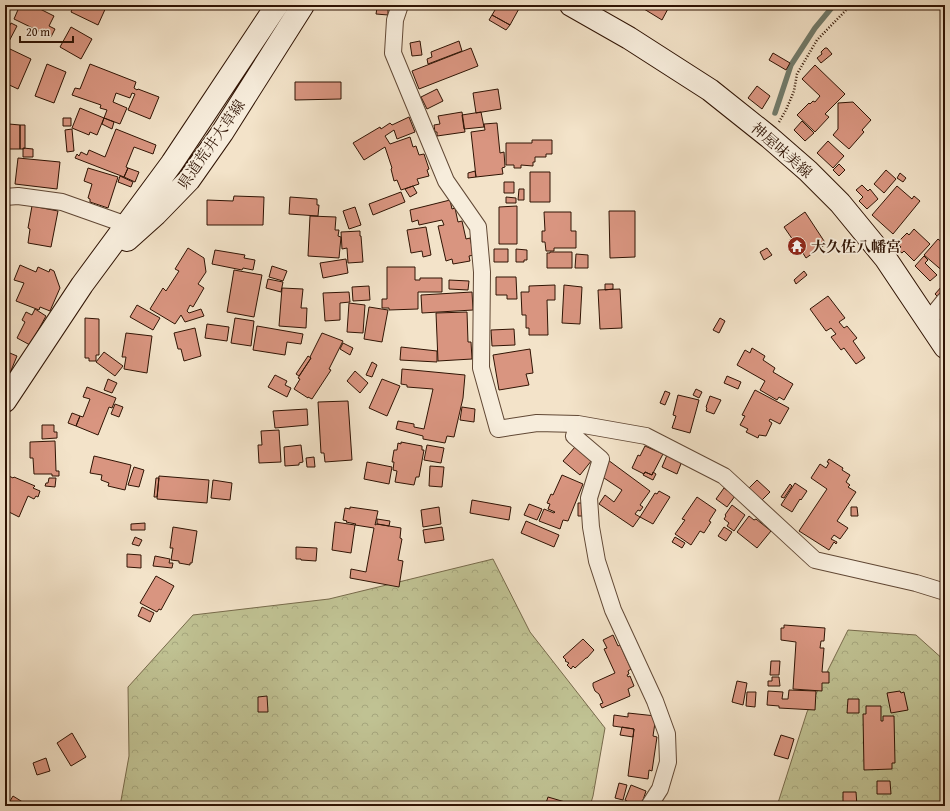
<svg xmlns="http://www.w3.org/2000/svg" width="950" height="811" viewBox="0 0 950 811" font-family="'Gentium Book Plus','Noto Serif JP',serif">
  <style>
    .forest { fill: url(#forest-crowns); stroke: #786b4c }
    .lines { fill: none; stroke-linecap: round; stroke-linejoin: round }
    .stream { stroke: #717b6b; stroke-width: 5.5 }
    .building { fill: #d99580; stroke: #301404 }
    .street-casing { stroke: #614835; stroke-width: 18 }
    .secondary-casing { stroke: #301404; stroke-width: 24 }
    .path { stroke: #301404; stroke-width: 2.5; stroke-dasharray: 1 2; stroke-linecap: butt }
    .street { stroke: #f7eddc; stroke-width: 16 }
    .secondary { stroke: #f7eddc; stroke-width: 22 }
    .labels { text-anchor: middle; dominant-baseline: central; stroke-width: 3.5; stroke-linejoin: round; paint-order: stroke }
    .street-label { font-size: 15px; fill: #301404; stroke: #f7eddc }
    .poi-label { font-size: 15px; font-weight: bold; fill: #301404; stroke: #f7eddc; text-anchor: start }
  </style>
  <defs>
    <pattern id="forest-crowns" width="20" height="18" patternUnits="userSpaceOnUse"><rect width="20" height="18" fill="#c0c293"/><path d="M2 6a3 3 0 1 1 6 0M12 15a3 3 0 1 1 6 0" fill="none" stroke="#a5a67d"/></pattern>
  </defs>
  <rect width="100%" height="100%" fill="#f3e3c9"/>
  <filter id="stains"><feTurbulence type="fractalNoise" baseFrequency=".005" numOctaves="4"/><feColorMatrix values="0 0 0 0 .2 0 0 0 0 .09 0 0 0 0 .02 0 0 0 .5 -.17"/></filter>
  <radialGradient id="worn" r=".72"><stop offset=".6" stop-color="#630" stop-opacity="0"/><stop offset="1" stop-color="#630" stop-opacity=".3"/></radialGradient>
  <path class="forest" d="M493 559 530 632 605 728 593 796 590 806H120L129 756 128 687 193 615 329 599Z
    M848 630 916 635 945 661V806H777L807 712Z"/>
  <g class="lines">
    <path class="stream" d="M775 113 791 65 815 28 834 5"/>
  </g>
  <path class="building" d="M20 5H32L54 16 49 26 55 29 51 37 14 19Z
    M74 5H107L98 25 71 12Z
    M498 5H521L510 25 492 15Z
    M647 5H670L662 20 644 9Z
    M377 8 388 9V15L376 14Z
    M492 15 510 25 506 30 489 20Z
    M11 23 17 26 6 47 5 46V34Z
    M71 27 92 39 81 59 60 47Z
    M420 41 422 55 412 56 410 43Z
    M459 41 462 51 428 64 427 59 432 57 431 52Z
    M471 48 478 66 419 89 412 71Z
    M825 48H827L832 54 821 63 817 58 822 54 821 52Z
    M10 49 31 59 18 89 5 83V59Z
    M773 53 790 63 786 70 769 60Z
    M47 64 66 72 54 103 35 96Z
    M90 64 136 82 134 88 137 90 138 89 159 97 150 119 128 110 135 94 132 93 130 98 116 93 113 102 127 108 120 124 104 118 107 110 100 108 101 105 72 95 75 88 80 89Z
    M815 65 845 94 825 114 829 117 815 132 797 115 809 103 810 104 813 101 815 102 820 96 802 79Z
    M295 82H341V99L295 100Z
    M757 86 770 96 762 109 748 98Z
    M437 89 443 101 427 109 421 97Z
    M498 89 501 109 476 113 473 93Z
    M853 102 871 120 862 130 864 132 849 149 833 135 838 129V103Z
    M80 108 104 118 97 135 90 132 89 135 72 128Z
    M462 112 465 132 437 136V132H435L434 125 440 124 438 116Z
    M481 112 484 127 464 129 462 115Z
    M409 117 415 132 397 139 394 130 385 136 390 144 410 137 413 147 416 146 419 155 424 154 429 169 427 170 429 176 417 179 419 184 401 190 397 180 394 181 391 169 392 168 385 147 364 160 353 143 380 127 381 129 390 123 392 125Z
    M63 118H71V126H63Z
    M104 118 114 122 112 129 102 124Z
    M802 121 814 133 805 141 794 130Z
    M497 123 500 153 504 152 505 167 502 168 503 174 476 177 471 132 485 130 484 124Z
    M9 124 20 125V149H8Z
    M20 125H25V148L23 149H20Z
    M72 129 74 151 67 152 65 130Z
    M116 129 156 145 153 154 134 147 126 167 128 168 124 177 75 158 77 154 79 156 81 152 87 155 89 150 105 157Z
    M532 140H552V154H546V157H535V162H533V166L521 165V168H514V165H506V143H532Z
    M828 141 844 156 833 168 817 153Z
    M23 148 33 149V157H23Z
    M18 158 60 162 57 189 15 184Z
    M839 164 845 170 839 176 833 170Z
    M88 168 118 177 108 208 90 202V199L88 198 92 184 84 181Z
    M128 168 139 172 135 182 124 177Z
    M886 170 896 179 884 193 874 184Z
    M475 171 476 177 468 178V173Z
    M530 172H550V202H530Z
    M900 173 906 178 903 182 897 178Z
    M120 176 133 182 131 187 118 182Z
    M504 182H514V193H504Z
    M862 185 868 191 870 189 878 199 867 209 859 201 863 197 856 190Z
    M413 186 417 193 410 197 405 189Z
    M897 186 912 199 914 196 920 201 893 234 872 215Z
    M519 189H524V200H518Z
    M401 192 405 202 373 215 369 204Z
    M234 196 264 197 263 225H207V200L233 201Z
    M290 197 317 199V205H319L318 216 289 214Z
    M506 197 516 198V203H506Z
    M450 200 452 209 455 208 458 222 462 221 466 239 470 238 474 255 469 256 470 261 453 264 452 259 446 261 438 226 444 225 442 220 419 225 418 220 412 222 410 210Z
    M32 206 58 211 51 247 28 243 30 229 28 228Z
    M517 206V244H499V207Z
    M355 207 361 225 349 229 343 211Z
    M609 211H635V257L610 258Z
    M544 212H571V231H576V248H554V251H546L545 242H542V231H545Z
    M805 212 826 244 806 258 801 250 797 253 790 242 793 240 784 227Z
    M310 216 336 217 335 230H339L338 236 341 237 339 258 308 256Z
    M426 227 431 255 423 257 422 251 411 253 407 230Z
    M914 229 930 244 914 261 904 251 902 253 898 250 901 247 897 243 907 233 909 235Z
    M360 231V236H361L363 262 348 263 347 248 342 249 341 232Z
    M938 239 945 245V273L924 255Z
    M188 248 204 258 206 272 198 284 204 288 193 307 190 305 187 311 189 313 201 309 204 316 185 322 181 315 175 324 150 309 163 288 166 291 179 271 175 269Z
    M767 248 772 255 764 260 760 252Z
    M494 249H508V262H494Z
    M516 249 527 250V260H524V262H516Z
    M215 250 245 255 244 258 255 260 253 270 243 268 242 270 212 264Z
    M550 252H572V268H547V253H550Z
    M576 254 588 255V268H575Z
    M924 256 928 260 925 263 937 275 930 281 915 266Z
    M346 259 348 273 323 278 320 263Z
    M20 265 36 272 38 267 49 272 50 269 54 271 60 288 50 311 40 307 39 310 16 301 24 283 14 280Z
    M272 266 287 271 283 281 269 277Z
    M387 267H415V280H420V278H442V292H418V309L389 310V308H382V299H387Z
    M234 270 262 275 254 317 227 312Z
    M804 271 807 275 796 284 794 280Z
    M496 277H516L517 299H507V295H496Z
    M268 279 283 282 281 292 266 288Z
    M449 280 469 281 468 290 449 289Z
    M605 284H613V289L605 290Z
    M555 285V300H547L548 335H529V328H526V315H522L521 292H529V286Z
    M564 285 582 287 580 324 562 323Z
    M369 286 370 300 353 301 352 287Z
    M942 286 945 289 938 297 935 294Z
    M282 288 303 289 301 308H307L306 328 279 326Z
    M620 289 622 328 600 329 598 290Z
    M349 292 350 302 340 303V320L325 321 323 293Z
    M472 292 473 310 422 313 421 295Z
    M828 296 845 318 839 322 844 328 847 326 857 338 853 341 865 358 856 364 844 348 841 350 831 337 836 334 831 328 826 331 810 309Z
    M349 303 365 305 363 333 347 332Z
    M137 305 160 318 153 330 130 317Z
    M369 307 388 310 382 342 364 339Z
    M35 309 46 316 30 345 17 338 25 322 22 320 26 312 32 315Z
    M467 312 468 342H471L472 359 438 361 436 313Z
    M85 318 99 319V355H96V361H89V358H85Z
    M235 318 254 321 251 346 231 343Z
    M720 318 725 321 719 333 713 330Z
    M207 324 229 327 227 341 205 338Z
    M257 326 303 334 301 344 287 342 285 355 253 350Z
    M195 328 201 356 184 361 181 349H178L174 333Z
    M514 329 515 345 492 346 491 330Z
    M126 333 152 336 147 373 124 369 126 357H122Z
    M322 333 343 341 329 369 331 370 312 399 308 397V398L294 389 300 379 298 378 311 358 310 357Z
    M343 343 353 348 350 355 340 349Z
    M401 347 437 351V362L400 360Z
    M752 348 765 356 763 360 775 368 773 372 793 384 784 400 779 397 777 400 760 390 765 381 737 365 745 350 750 353Z
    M530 349 533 373 526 374 529 385 499 390 493 355Z
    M5 351 17 356 10 373 8 372 5 377Z
    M104 352 123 366 115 376 96 362Z
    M308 356 311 358 299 376 296 374Z
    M372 362 377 365 372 377 366 375Z
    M402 369 465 375 463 398 454 437 447 436 445 443 423 439V436L396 429 398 421 414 424V427L424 429 433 389 407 387V385L401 384Z
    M355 371 368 383 360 393 347 381Z
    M275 375 287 381 285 385 291 388 287 397 268 387Z
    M727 376 741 382 738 389 724 383Z
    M108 379 117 383 112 393 104 390Z
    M382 379 400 386 387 416 369 408Z
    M87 387 116 398 112 408 109 407 98 435 76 426 80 416 83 417 90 399 83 397Z
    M696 389 702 392 699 398 693 395Z
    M755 390 789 408 780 424 770 419 769 421 772 423 766 436 759 435 758 438 746 432 748 429 740 425 745 416 742 415Z
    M665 391 670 393 665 405 660 403Z
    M678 395 699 400 690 433 672 428 676 416 673 415Z
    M710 396 721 400 714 414 706 411 707 408 706 407Z
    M348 401 352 460 325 462 324 453H321L318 402Z
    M115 404 123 407 119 417 111 414Z
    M462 407 475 409 474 422 460 420Z
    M307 409 308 425 275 428 273 411Z
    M72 413 80 416 76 426 68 423Z
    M42 425H54V432H57V438L42 439Z
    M279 430 281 462 259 463 258 445H262L261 431Z
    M55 441 56 471H59V476H52V474H34L33 458H30V442Z
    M401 442 422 446V450H424L419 477H416L414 485 395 482 397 471 393 470 394 462H392L394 450H397L398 443 401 444Z
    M301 445 303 462 299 463V465L285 466 284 447Z
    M427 445 444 448 441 463 424 460Z
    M645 446 663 454 652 475 645 472 644 474 632 468 638 455 640 456Z
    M575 447 592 460 580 475 563 461Z
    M667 455 682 461 677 474 662 467Z
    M94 456 131 465 125 490 108 486 109 483 101 480 102 475 90 473Z
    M314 457 315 467H307L306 458Z
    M829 459 843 468 842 470 850 475 846 482 850 485 848 487 856 492 837 521 848 528 840 539 834 535 831 539 837 542 836 544 834 542 829 550 799 531 827 489 811 478 820 464 826 468 829 463 827 462Z
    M608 460 650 491 640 505 643 507 640 511 638 510 635 514 640 517 633 527 599 504 605 495 614 502 622 490 598 474Z
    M367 462 392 467 389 484 364 479Z
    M430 466 444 467 442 487 429 486Z
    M134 467 144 470 139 487 128 485Z
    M645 472 652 475 653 472 656 474 653 480 643 475Z
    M562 475 583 484 568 521 563 520 560 529 539 521 544 509 554 513 555 512 548 509 550 504 547 503 551 494 553 495Z
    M9 476 13 478 14 477 35 486 33 488 40 491 38 497 36 496 34 499 28 496 19 517 5 510V499L7 495 5 494 8 488 5 486Z
    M159 476 209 480 207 503 157 499Z
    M49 478H56L55 487 45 486 46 483H48Z
    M156 478H159L157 497H154Z
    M213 480 232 483 230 500 211 498Z
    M757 480 770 492 761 501 749 488Z
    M795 483 807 491 801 500 800 499 792 512 781 505Z
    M790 484 792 486 784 498 781 497Z
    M724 488 735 496 727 507 716 499Z
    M659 491 670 497 653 524 640 517 655 493 657 494Z
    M697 497 716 510 709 521 711 522 704 533 700 531 691 545 675 534 685 520 682 519Z
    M472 500 511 507 509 520 470 513Z
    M578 503H585V516H578Z
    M529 504 542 509 537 520 524 515Z
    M732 505 745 515 734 531 727 526 729 523 724 519 726 516 725 515Z
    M350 507 378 511 375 525 377 524 401 528 400 538 402 539 398 560 403 561 399 587 350 578 351 569 366 572 374 528 355 525 356 524 346 522 347 521 343 520 345 508 350 509Z
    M439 507 441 524 423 527 421 510Z
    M851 507H857L858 516H851Z
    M749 516 754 520 756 519 771 531 757 548 737 532Z
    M377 519 390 521 389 526 377 524Z
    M526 521 559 535 554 547 521 533Z
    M335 522 355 525 351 553 332 550Z
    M145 523V530H131V524Z
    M173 527 197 531 192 563H190V565L179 563V561L171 560 173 548H170Z
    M442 527 444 540 425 543 423 530Z
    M724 527 732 532 726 541 718 536Z
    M135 537 142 540 139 546 132 544Z
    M675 537 685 543 682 548 672 542Z
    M296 547 317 548 316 561 301 560V559H296Z
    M127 554 141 555V568L127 567Z
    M155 556 170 559 169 563H173L172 568 153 566Z
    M156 576 174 586 161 610 159 609 157 612 140 603Z
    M142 607 154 613 150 622 138 616Z
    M784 625 825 628 824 641H821L820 648H824L822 672H829V683H822V691L793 689 796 642 781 640V628H784Z
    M613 635 618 646 620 645 631 669 628 671 629 674 627 675 628 677 630 676 634 686 628 689 630 696 602 708 600 704 603 703 599 694 595 691 593 686V683L615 673 604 649 607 648 603 640Z
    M583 639 594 650 587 658H586L575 668 573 666 571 669 567 665 569 663 565 661 566 660 563 657Z
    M771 661H780L779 675H770Z
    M772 677H779L780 686H768V681H772Z
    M737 681 747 683 743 705 732 702Z
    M789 690 816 691 815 710 779 708V706L767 705 768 691 783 692 782 699H788Z
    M900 691 901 693 904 692 908 710 891 713 887 693Z
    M747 692H756L755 707 746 706Z
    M267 696 268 712H258V697Z
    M848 699H859V713H847Z
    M866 706H881V721H883V716H894L895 763H892V769L864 770 863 714H866Z
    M628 713 656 716 653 736 657 737 652 771 649 770 648 779 628 776 634 729 613 726 614 715 628 717Z
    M622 727 634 729 633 737 620 735Z
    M72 733 86 757 71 766 57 743Z
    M781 735 794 739 788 759 774 755Z
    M46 758 50 771 37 775 33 763Z
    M877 781H890L891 794H877Z
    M619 783 627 785 623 800 615 798Z
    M631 785 646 791 641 806 633 803 632 806 626 804 627 801 625 800Z
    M843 792H856L857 806H843Z
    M13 796 29 806H7Z
    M548 797 565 802 563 806H545Z"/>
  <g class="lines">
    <defs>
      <path id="street" d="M400 5 395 20 393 53 446 181 478 227 482 272 481 368 498 429 537 423 578 424 646 436 724 476 815 560 916 583 945 592
        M5 197 18 196 62 202 127 225
        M928 321 945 300
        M578 424 574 436 601 459 589 498 591 527 597 561 613 610 655 701 667 734 668 762 660 789 649 806"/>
      <path id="secondary" d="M571 5 629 38 710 90 769 137 808 171 840 203 886 259 945 347
        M127 240 156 214 189 180 222 133 303 5
        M5 401 82 285 172 163 277 5"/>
    </defs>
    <use href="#street" class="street-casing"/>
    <use href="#secondary" class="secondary-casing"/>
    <path class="path" d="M779 122 786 110 794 91 797 74 817 40 851 5"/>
    <use href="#street" class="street"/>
    <use href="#secondary" class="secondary"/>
  </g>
  <defs>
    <symbol id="temple-disc" viewBox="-11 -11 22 22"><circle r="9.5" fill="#8f2418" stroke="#f7eddc"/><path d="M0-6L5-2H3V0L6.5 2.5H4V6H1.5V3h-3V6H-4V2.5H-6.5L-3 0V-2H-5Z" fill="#fff"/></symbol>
  </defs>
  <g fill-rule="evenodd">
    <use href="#temple-disc" x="786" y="235" width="22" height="22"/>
  </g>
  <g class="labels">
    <g class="street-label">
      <text transform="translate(211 144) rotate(-55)">県道荒井大草線</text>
      <text transform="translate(782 150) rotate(41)">神屋味美線</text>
    </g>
    <g class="poi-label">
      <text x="811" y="246">大久佐八幡宮</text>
    </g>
  </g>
  <rect width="950" height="811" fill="none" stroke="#f3e3c9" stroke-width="20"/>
  <rect x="6" y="6" width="938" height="799" fill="none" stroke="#301404" stroke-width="2"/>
  <rect x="10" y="10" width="930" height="791" fill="none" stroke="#301404"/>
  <path d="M20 36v6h53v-6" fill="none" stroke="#301404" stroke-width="2"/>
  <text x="26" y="36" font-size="12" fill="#301404" stroke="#f7eddc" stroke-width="3" paint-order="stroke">20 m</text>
  <rect width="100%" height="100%" filter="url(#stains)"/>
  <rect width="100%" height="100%" fill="url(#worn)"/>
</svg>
